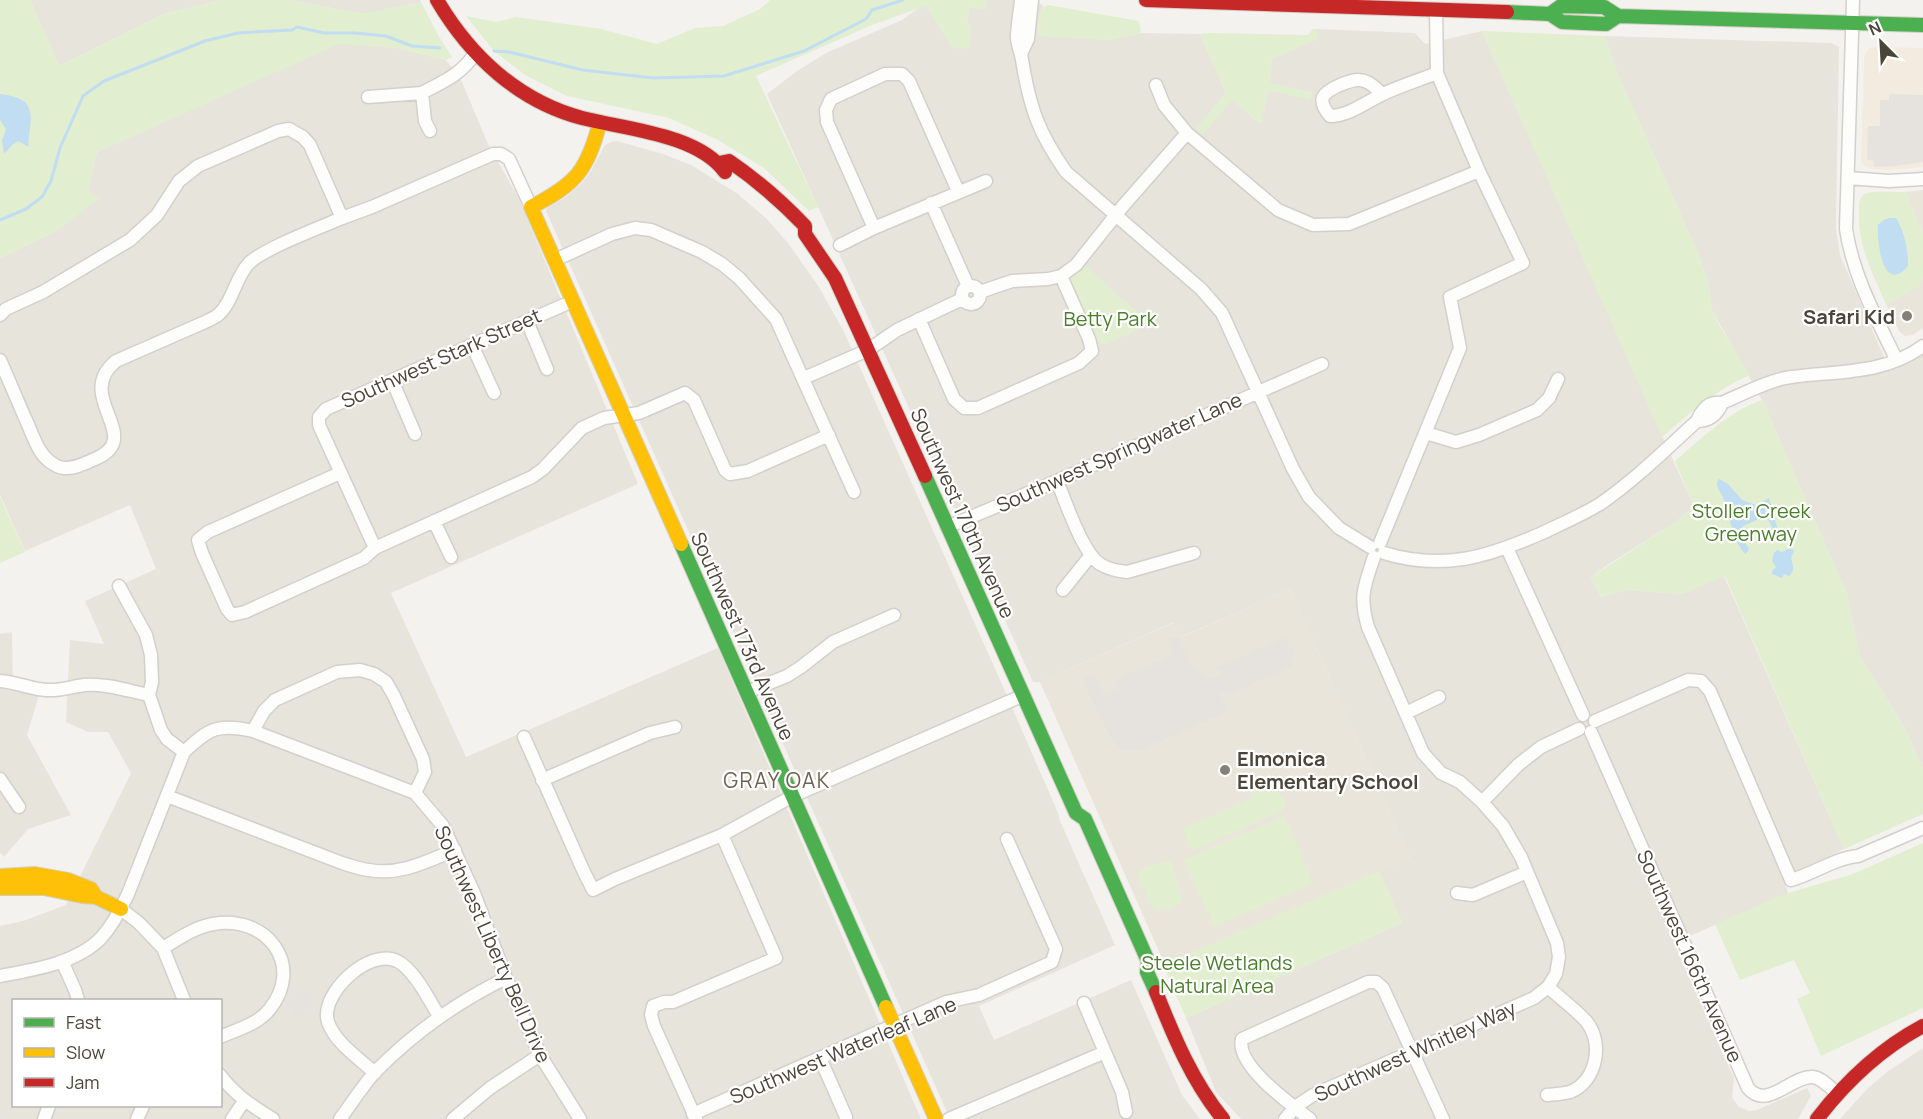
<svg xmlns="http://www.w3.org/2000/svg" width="1923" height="1119" viewBox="0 0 1923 1119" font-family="Manrope,sans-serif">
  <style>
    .residential { fill: #e7e4dc; fill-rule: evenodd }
    .commercial { fill: #f3ebdf }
    .education { fill: #eae5da }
    .green { fill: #e1eecf }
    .parking { fill: #e6e3df }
    .water { fill: #c0ddf1 }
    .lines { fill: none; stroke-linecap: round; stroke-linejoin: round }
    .stream { stroke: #c0ddf1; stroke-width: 3 }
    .street-casing { stroke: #d2d0cb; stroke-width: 15 }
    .fast-casing { stroke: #d3cfc5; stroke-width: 16 }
    .slow-casing { stroke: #d3cfc5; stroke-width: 16 }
    .jam-casing { stroke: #d3cfc5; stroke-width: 16 }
    .street { stroke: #fdfdfc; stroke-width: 12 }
    .fast { stroke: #4caf50; stroke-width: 14 }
    .slow { stroke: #ffc107; stroke-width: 14 }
    .jam { stroke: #c62828; stroke-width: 14 }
    .poi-dot { fill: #868178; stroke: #fff; stroke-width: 2 }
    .labels { text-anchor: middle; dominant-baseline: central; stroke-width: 4.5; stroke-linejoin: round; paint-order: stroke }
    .poi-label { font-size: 20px; font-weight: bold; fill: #4b4439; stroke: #fff; text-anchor: end }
    .park-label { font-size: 20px; fill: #4a7f2a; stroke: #fff }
    .street-label { font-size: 20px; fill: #4b4439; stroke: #fff }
    .neighbourhood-label { font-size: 21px; letter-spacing: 1.5px; fill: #6e6250; stroke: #fff }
  </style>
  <rect width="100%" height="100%" fill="#f4f2ee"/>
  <path class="residential" d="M30 0H222L164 14 59 66Z
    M288 0H420L421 2 365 14Z
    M987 0H1025L1039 3 1044 6 1041 11 1037 35 1110 40 1141 33 1200 34 1226 93 1197 128 1203 133 1232 100 1261 124 1268 90 1310 99 1312 93 1269 83 1272 59 1319 38 1316 29 1415 33 1425 44 1482 31 1694 507 1674 523 1609 564 1591 577 1601 597 1626 590 1682 594 1724 576 1844 849 1783 877 1788 893 1674 943 1734 1078 1732 1098 1739 1107 1749 1111 1757 1110 1807 1088 1811 1096 1798 1119H1241L1216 1092 1186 1018 1402 923 1379 871 1410 858 1290 589 1181 637 1174 622 1040 682H1033L767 94 797 71 826 53 902 20 924 4 965 41 969 7 985 9Z
    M1605 36 1831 43 1839 47 1836 228 1840 255 1890 371 1923 353V769L1904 726 1860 657 1847 594 1762 400 1712 310 1708 281 1694 244 1618 75Z
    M339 43 397 48 446 60 462 82 488 144 519 199 638 484 391 593 466 757 718 648 921 1119H0V926L23 921 66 905 131 773 108 732H88L66 722 70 640 104 644 85 601 156 569 130 505 25 551 0 495V258L56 231 98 199 88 190 97 152ZM14 1000H220V1106H14Z
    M617 141 663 154 691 165 738 194 767 219 788 243 819 287 844 332 1001 682 1058 813 1060 821 1115 945 979 1006 994 1040 1131 980 1182 1095 1200 1119H950L546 211 547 208 567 196 581 184 591 171 605 145 611 142Z
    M12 632 13 687 40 692 27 735 71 815 28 829 4 857 0 852V634Z
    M1923 1048V1119H1840L1867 1089 1887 1072Z"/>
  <path class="commercial" d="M1876 47 1923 48V167L1890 170 1871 169 1864 166 1861 162 1864 57 1869 48Z"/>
  <path class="education" d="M1923 190V233L1905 192Z
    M1923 277V328L1913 335 1905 336 1899 331 1886 304 1920 285Z
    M1290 589 1410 858 1165 965 1040 682 1175 622 1182 637Z"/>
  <path class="green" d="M0 0H30L59 66 164 14 222 0H288L365 14 421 2 438 35 452 57 446 60 397 48 339 44 97 152 88 190 99 199 56 231 0 258Z
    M770 0H987L985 9 969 7 967 24 971 25 970 48 953 49 925 6 872 25 756 76 818 207 809 211 764 168 718 140 669 118 567 96 525 75 494 51 466 16 496 22 516 17 601 29 657 44 695 28 723 26 760 9Z
    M1048 5 1139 21 1141 33 1110 40 1037 36C1038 25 1037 9 1048 5Z
    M1313 29H1316L1320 38 1272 59 1269 83 1312 93 1310 100 1268 90 1261 124 1232 100 1203 134 1196 128 1226 93 1200 34 1210 33 1307 35Z
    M1482 31 1605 36 1618 75 1694 244 1708 281 1712 310 1722 330 1750 375C1715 390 1690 413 1662 437Z
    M1905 192 1923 233V277L1920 285 1886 304C1873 274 1858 247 1859 214 1859 206 1858 196 1867 193 1873 191 1897 192 1905 192Z
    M1084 264 1150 324 1107 344H1103L1097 341 1069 281 1073 274Z
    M1762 400 1847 594 1860 657 1904 726 1923 769V814L1844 849 1725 576 1682 594 1626 590 1601 597 1591 577 1674 523 1694 507 1675 461C1702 438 1728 412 1762 400Z
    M0 497 25 552 0 563Z
    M1246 779 1266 783 1265 788 1281 794 1287 806 1280 812 1191 851 1182 829 1254 797Z
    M1284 816 1314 883 1214 927 1184 860Z
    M1923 843V1008L1821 1056 1797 999 1810 993 1794 960 1740 980 1715 924 1788 893 1853 874Z
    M1168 861H1172L1183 900C1175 908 1159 914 1150 903 1147 899 1146 893 1144 888L1141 887 1137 874 1139 870 1153 864 1155 865Z
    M1379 871 1402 923 1186 1018 1163 965Z"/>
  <path class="parking" d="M1889 94 1923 95V162L1897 166 1874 167 1873 160H1867L1868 126H1880V100H1889Z
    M1177 636 1191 665 1212 679 1222 675 1218 667 1285 637 1289 647 1292 646 1296 654 1290 657 1293 665 1226 696 1224 691 1220 692 1228 711 1141 750H1122L1111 739 1082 679 1094 673 1104 694 1119 688 1115 680 1173 654 1167 640Z
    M303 988 315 999 298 1018 286 1007Z"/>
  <path class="water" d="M0 94C22 97 34 102 30 127 30 135 27 139 29 147L18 141 12 145 4 154 2 140 6 129 0 120Z
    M1889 218H1896C1905 233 1908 250 1908 266 1882 296 1877 240 1878 225L1884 220Z
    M1719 479 1728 484 1742 500 1756 505 1769 498 1778 531 1774 535C1772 527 1771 520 1763 517L1743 526 1740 533 1749 549 1746 554C1734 545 1728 512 1723 497 1721 494 1717 488 1717 484 1717 482 1718 481 1719 479Z
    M1788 549H1792L1794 551 1791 558C1793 565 1795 570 1789 576L1784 574 1782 578 1772 574V571L1776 567 1772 561 1774 553 1777 550 1782 552Z"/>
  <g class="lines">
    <path class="stream" d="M494 51 509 52 583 70 653 78 724 76 804 51 866 19 872 10 903 0
      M0 220 26 209 42 197 51 181 60 148 83 96 104 81 205 41 238 33 292 30 297 27 324 33H355L386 36 412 46 440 48"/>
    <defs>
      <path id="street" d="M1021 0C1020 12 1017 25 1017 37 1017 45 1021 52 1022 60 1030 108 1038 132 1066 172L1201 289 1222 313 1293 469 1309 497 1339 528 1370 547
        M1853 0 1846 229C1853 276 1876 317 1896 359
        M1021 54 1028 39 1032 0
        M1156 85 1164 105 1187 133 1278 210 1313 225 1349 224 1479 171
        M1382 94C1378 90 1372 84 1367 82 1358 77 1348 82 1340 85 1322 93 1316 99 1330 116 1349 116 1366 102 1383 94 1400 86 1419 80 1437 73
        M368 97 422 93
        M430 131 425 121 422 93C444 81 460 75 474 55
        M1848 178 1889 181 1923 179
        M931 203 968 286
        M342 218 372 207 493 154H501L509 159 531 207
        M874 228 827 122 826 110 831 99 885 74H902L909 81 958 191
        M840 245 874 228 986 181
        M555 260 612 234 635 228 651 230 702 252 722 264 739 278 776 319 854 492
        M962 295a9 9 0 1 1 18 0a9 9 0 1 1-18 0Z
        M980 292 1012 281 1048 279 1061 276 1076 265 1123 206 1187 133
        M0 315 6 309 43 292 130 240 157 215 179 181 198 166 278 131 289 129 303 137 310 145 342 218C319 228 265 248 249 263 235 278 233 302 218 315 214 318 209 320 205 322L116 361C72 397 147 437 95 459 85 463 75 469 64 468 54 467 44 458 39 449 34 440 30 429 26 420 17 400 9 380 0 360
        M919 319 954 399 964 408H978L1079 363 1092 351 1089 339 1061 276
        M527 321 547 369
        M472 345 494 393
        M804 378 868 350 897 330 962 299
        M392 380 415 434
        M1697 421C1709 421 1718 414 1722 403
        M1426 433 1456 442 1479 435 1537 410 1549 398 1558 379
        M340 473 208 532 198 540 202 553 227 609 232 615 245 612 364 558 375 548 532 477 543 469 582 428 604 418 639 413 685 393 694 400 725 470 730 474 748 471 829 435
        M1057 481C1066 502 1082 552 1100 564 1108 569 1117 571 1127 572L1194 553
        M434 521 451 557
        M947 527 1057 481 1322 364
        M1380 543 1460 348 1450 297 1523 263 1479 171 1437 73 1436 10
        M375 548 319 425V417L326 409 573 301
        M1507 548 1583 715
        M1384 553C1443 571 1488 557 1542 533 1561 524 1582 515 1600 504 1635 480 1666 449 1697 421 1700 413 1706 404 1715 403 1723 402 1717 405 1724 402 1745 393 1763 383 1785 378 1833 370 1880 377 1923 346
        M119 586 146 635 151 655 152 682 149 695 161 730 167 739 184 752
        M1063 590 1091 555
        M0 681C16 682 31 689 46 690 60 691 70 687 84 685 105 683 129 691 149 695
        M747 692 787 676 801 667 833 642 894 615
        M1406 713 1439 697
        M1595 721 1688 680 1701 681 1710 691 1791 880C1813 874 1835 858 1858 856L1923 828
        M253 731 264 711 275 700 337 672 360 670 374 674 386 682 394 696 423 759 425 772 415 793
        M1591 732 1748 1088C1767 1111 1792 1075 1813 1077 1822 1078 1830 1088 1837 1093
        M524 737 583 870 593 890 615 879 722 835 793 796 1024 695
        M0 779 19 807
        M542 780 650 733 675 727
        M167 796 342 863C351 866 360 869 369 870 400 876 427 861 455 850
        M1482 802 1518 765 1541 747 1579 729
        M1457 893 1473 895 1527 872
        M121 909 139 923 163 948 184 1000
        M163 948C178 939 195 927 213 924 266 914 306 965 269 1010 258 1024 236 1030 220 1037
        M62 961 75 990 78 1000
        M0 976C33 970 77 963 101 938 112 926 121 909 128 894L184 752C209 728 219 723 253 731L415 793 443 826 474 893 506 978 540 1055 580 1119
        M1084 1003 1122 1092 1126 1112
        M820 1058 846 1117
        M375 1073C360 1059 335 1043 328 1022 319 994 370 947 397 961 414 969 429 1000 439 1016
        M220 1075C235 1095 252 1106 273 1119
        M1547 1095C1554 1094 1563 1094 1570 1092 1597 1082 1604 1042 1586 1021 1575 1009 1560 998 1548 987
        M693 1114 946 1002 979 995 1052 962 1056 949 1007 839
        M44 1119 49 1106
        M137 1119 143 1106
        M232 1119 244 1101
        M340 1119C352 1103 363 1085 376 1071 416 1031 456 1003 506 978
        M453 1119 490 1088 540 1055
        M696 1119 654 1026 651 1015 653 1006 664 1002H673L776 958 722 835
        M949 1119 1105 1052
        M1285 1119 1295 1107 1313 1095 1534 998 1548 987 1553 979 1556 974 1559 957 1557 943 1521 857 1503 826 1482 802 1460 782 1441 773 1423 753 1368 627C1359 596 1364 587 1374 557
        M1310 1119C1291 1105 1235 1065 1242 1039L1368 982H1376L1383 988 1443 1119"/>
      <path id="fast" d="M1507 12 1550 14 1562 22 1606 24 1618 16
        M1550 14 1561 6 1604 7 1618 16 1923 25
        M925 476 1076 813 1085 819 1148 961 1147 972 1156 992
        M681 544 886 1007"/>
      <path id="slow" d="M600 122C587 171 576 184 531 207L681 544
        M0 876 35 874 68 880 91 889 96 897 121 909
        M0 888H44L82 896 96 897
        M886 1007 936 1119"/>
      <path id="jam" d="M437 0C470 56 518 101 582 118 625 129 698 134 725 172
        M1146 0 1507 12
        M719 163 729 161C757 180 782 202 805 226V234L835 278 925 476
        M1156 992C1174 1037 1192 1081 1223 1119
        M1817 1119C1847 1080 1880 1049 1923 1026"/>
    </defs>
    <use href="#street" class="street-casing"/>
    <use href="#fast" class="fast-casing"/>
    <use href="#slow" class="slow-casing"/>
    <use href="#jam" class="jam-casing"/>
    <use href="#street" class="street"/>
    <use href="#fast" class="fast"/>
    <use href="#slow" class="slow"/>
    <use href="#jam" class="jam"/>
  </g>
  <g class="poi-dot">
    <circle cx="1907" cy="316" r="6"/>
    <circle cx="1225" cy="770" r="6"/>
  </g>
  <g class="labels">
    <g class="poi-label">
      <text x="1895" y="316">Safari Kid</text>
      <text x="1237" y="758" text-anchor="start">Elmonica<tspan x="1237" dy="23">Elementary School</tspan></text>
    </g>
    <g class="park-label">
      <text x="1110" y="318">Betty Park</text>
      <text x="1751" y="510">Stoller Creek<tspan x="1751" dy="23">Greenway</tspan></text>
      <text x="1217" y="962">Steele Wetlands<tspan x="1217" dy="23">Natural Area</tspan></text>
    </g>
    <g class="street-label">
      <text transform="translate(441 358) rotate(-24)">Southwest Stark Street</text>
      <text transform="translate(1119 452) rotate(-24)">Southwest Springwater Lane</text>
      <text transform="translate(963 513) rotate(66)">Southwest 170th Avenue</text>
      <text transform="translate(743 636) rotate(66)">Southwest 173rd Avenue</text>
      <text transform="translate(493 944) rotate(66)">Southwest Liberty Bell Drive</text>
      <text transform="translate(1690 956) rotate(66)">Southwest 166th Avenue</text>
      <text transform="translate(843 1050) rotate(-23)">Southwest Waterleaf Lane</text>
      <text transform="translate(1415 1051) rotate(-24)">Southwest Whitley Way</text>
    </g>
    <g class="neighbourhood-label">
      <text x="777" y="780">GRAY OAK</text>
    </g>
  </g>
  <rect x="12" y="999" width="210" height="108" fill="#ffffff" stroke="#b7b4b0" stroke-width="1.5"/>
  <rect x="24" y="1018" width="30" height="9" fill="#4caf50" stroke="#b7b4b0" stroke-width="1.5"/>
  <text x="66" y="1029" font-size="18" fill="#4b4439">Fast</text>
  <rect x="24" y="1048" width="30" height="9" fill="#ffc107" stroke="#b7b4b0" stroke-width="1.5"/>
  <text x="66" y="1059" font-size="18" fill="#4b4439">Slow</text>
  <rect x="24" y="1078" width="30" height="9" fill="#c62828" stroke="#b7b4b0" stroke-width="1.5"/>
  <text x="66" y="1089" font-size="18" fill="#4b4439">Jam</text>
  <g transform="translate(1881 42) rotate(336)" stroke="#ffffff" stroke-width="4.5" paint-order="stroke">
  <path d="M0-4.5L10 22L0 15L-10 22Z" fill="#4b4439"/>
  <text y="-9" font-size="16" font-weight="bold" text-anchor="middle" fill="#4b4439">N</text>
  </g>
</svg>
